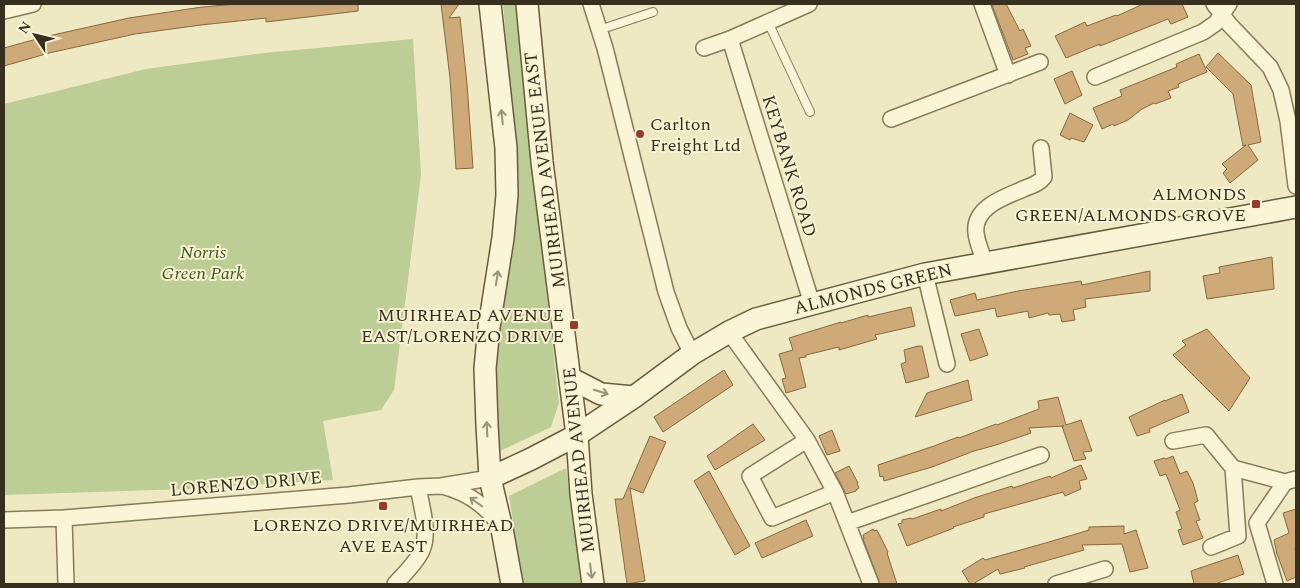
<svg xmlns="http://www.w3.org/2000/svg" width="1300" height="588" viewBox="0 0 1300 588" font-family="Spectral,serif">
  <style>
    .green { fill: #bdcd96 }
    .building { fill: #cdaa78; stroke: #88683f }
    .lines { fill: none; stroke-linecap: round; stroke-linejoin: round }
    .lane-casing { stroke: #897b59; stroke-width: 10 }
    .street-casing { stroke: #897b59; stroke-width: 18 }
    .secondary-casing { stroke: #6a5b3c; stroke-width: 24 }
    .lane { stroke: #f9f5d6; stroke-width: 8 }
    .street { stroke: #f9f5d6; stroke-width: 15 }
    .secondary { stroke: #f9f5d6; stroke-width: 21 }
    .oneway { stroke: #98927a }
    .poi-dot { fill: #983b29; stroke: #f6f2d2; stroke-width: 2 }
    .labels { text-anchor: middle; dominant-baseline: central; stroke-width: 4; stroke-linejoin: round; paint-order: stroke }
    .poi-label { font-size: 18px; fill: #382f1e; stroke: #f6f2d2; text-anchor: end }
    .street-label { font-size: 18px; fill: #382f1e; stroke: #f6f2d2 }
    .park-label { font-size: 18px; font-style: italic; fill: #405524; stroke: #f6f2d2 }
  </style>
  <rect width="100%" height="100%" fill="#eee9c2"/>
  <path class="green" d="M503 4H515L559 403 551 427 500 451 495 369 508 274 514 131Z
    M413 39 421 174 410 264 394 390 381 410 323 421 333 480 186 489 4 495V104L146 69 264 53Z
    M566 468 583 584H523L509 496Z"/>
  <path class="building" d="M237 4H358V11L266 22V18L201 25 135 34 49 53 4 66V48L44 37 129 18 202 7Z
    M441 4H459L449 18 460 17 467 84 473 168 456 169 450 78Z
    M995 4H1006L1020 31 1023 29 1031 46 1025 48 1028 54 1013 60 992 5Z
    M1143 4H1182L1188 17 1171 24 1168 19 1100 46V44L1066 58 1055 36 1085 22 1087 26 1116 15 1117 16Z
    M1218 53 1251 85 1261 142 1248 145 1258 160 1230 183 1223 173 1227 169 1222 164 1246 145 1243 146 1233 94 1206 67Z
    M1199 54 1207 72 1178 84 1179 87 1168 91 1171 98 1155 104 1154 103 1142 109 1128 120 1114 126 1113 124 1102 129 1093 108 1122 96 1120 90 1177 67 1176 64Z
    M1072 71 1082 95 1065 104 1054 79Z
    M1070 113 1093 125 1084 142 1071 138 1070 140 1060 135Z
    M1272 257 1274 289 1207 299 1203 276 1220 273 1219 267Z
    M1150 271V291L1085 299 1086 307 1073 310 1075 320 1062 322 1060 314 1049 315 1048 313 1029 318 1028 311 997 317 995 308 955 316 950 300 975 293 977 300 1018 291 1081 281 1082 285Z
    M911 307 915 326 875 335 877 339 839 350V347L806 355V357L799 358 806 387 786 393 782 379 786 378 779 354 793 350 789 338 841 322V323L868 315V317Z
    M979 329 988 355 970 361 961 334Z
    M1207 329 1250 378 1229 411 1173 355 1186 345 1182 341Z
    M918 346H922L929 377 906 383 901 364 906 362 904 350Z
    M724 370 733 385 663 432 654 417Z
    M968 380 972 400 915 417 927 393Z
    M1182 394 1189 412 1149 429 1150 432 1137 436 1129 417 1165 400V401Z
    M1058 397 1066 425 1081 420 1092 451 1083 452 1086 459 1074 461 1062 426H1064L1029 428 1031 433 996 445 974 451 932 467 884 481 883 476 880 477 878 465 934 446 958 437 959 438 996 424 997 425 1039 409 1038 401Z
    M753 424 765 440 715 470 707 456Z
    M832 430 840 451 827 455 819 436Z
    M650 436 666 442 643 493 630 488 645 581 627 584 615 499H623Z
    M1173 456 1180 474 1187 471 1193 483 1198 501 1194 503 1200 520 1196 521 1203 538 1183 545 1178 530 1182 529 1176 512 1180 510 1166 474 1160 476 1154 461 1164 458 1166 459Z
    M1081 465 1087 479 1079 481 1081 489 1065 496 1063 492 984 514V517L953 527 954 528 907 546 898 524 902 523V520L911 518 912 519 941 509V511L974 498 1012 486 1013 488 1050 476 1051 478Z
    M849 466 858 483H857L859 488 856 490V491L846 494 835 473Z
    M709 471 750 546 735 555 694 481Z
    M1296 509V547L1295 548 1296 553V577L1287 581 1277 554 1274 540 1289 533 1283 513Z
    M806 520 813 536 762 558 755 543Z
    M1124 526V534L1136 530 1148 568 1130 572 1122 544 1082 545 1084 550 1024 567 1025 568 1000 574 998 569 973 584H970L962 571 983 558 985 560 1049 542 1089 530V527Z
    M873 529 874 531 877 530 888 552 887 553 897 584H880L863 539H864L863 535Z
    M1238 555 1244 574 1215 584H1194L1191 571Z"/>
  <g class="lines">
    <defs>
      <path id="lane" d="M768 22 810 112
        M599 30 653 12"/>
      <path id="street" d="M591 4 605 48 666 292 679 328 692 354
        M982 4 1008 75
        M1214 4 1229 24 1270 67 1281 90 1288 121 1296 186
        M4 11 33 4
        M730 39 812 304
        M704 48 730 39 809 4
        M1095 77 1203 32 1216 23 1229 4
        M891 119 1040 62
        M985 263C982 253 977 243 976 233 973 208 1002 198 1021 190 1029 186 1038 185 1044 177L1041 148
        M925 274 947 364
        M729 332 807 440 835 492 871 584
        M807 440 750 476 772 518 835 492
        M1173 441 1206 435 1233 468 1238 536 1211 547
        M1233 468 1285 482
        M442 486C466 492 486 505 500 526
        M64 518 66 584
        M4 520 64 518 349 495 418 487 441 486 490 478
        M847 523 1041 455
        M395 584C404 574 417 562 422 550 430 533 421 505 418 487
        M1056 584 1105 569
        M1275 584 1257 523 1285 482 1296 479"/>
      <path id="secondary" d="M490 4 506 148 507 195 503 238 489 327 485 368 487 425 490 478 502 529 512 584
        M527 4 542 162 577 435 581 494 593 584
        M570 378 601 394 634 397
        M490 478 531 459 577 435 634 397 692 354 729 332 756 319 925 274 1296 207"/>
    </defs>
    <use href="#lane" class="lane-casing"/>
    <use href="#street" class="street-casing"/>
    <use href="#secondary" class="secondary-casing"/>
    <use href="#lane" class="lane"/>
    <use href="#street" class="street"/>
    <use href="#secondary" class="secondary"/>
  </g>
  <defs><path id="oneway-shaft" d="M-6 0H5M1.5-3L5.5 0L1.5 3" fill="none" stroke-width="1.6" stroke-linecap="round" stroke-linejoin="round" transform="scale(1.25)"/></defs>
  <g class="oneway">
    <use href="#oneway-shaft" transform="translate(502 117) rotate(-96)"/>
    <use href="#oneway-shaft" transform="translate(497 278) rotate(-81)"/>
    <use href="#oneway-shaft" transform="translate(601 392) rotate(17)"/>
    <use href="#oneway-shaft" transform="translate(487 429) rotate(-93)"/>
    <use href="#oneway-shaft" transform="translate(476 502) rotate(-145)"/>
    <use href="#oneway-shaft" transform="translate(591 571) rotate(83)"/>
  </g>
  <g class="poi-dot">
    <circle cx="640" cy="134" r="5"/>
    <rect x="1251" y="199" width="10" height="10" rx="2.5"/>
    <rect x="569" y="320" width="10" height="10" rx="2.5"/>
    <rect x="378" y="501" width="10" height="10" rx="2.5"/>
  </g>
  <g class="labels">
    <g class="poi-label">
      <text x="650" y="124" text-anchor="start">Carlton<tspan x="650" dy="21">Freight Ltd</tspan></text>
      <text x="1246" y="194">ALMONDS<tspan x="1246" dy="21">GREEN/ALMONDS GROVE</tspan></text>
      <text x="564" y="315">MUIRHEAD AVENUE<tspan x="564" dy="21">EAST/LORENZO DRIVE</tspan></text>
      <text x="383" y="525" text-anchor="middle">LORENZO DRIVE/MUIRHEAD<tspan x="383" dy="21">AVE EAST</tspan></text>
    </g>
    <g class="street-label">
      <text transform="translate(789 166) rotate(73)">KEYBANK ROAD</text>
      <text transform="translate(545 170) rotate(-97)">MUIRHEAD AVENUE EAST</text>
      <text transform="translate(873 289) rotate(-14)">ALMONDS GREEN</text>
      <text transform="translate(579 460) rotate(-96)">MUIRHEAD AVENUE</text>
      <text transform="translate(246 484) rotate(-5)">LORENZO DRIVE</text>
    </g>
    <g class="park-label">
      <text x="203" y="252">Norris<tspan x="203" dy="21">Green Park</tspan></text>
    </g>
  </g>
  <rect width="1300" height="588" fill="none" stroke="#382f1e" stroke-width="10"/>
  <g transform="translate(35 35) rotate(305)" stroke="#f6f2d2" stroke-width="4" paint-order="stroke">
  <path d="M0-4L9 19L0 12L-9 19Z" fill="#382f1e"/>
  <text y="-8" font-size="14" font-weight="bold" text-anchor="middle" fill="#382f1e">N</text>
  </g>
</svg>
